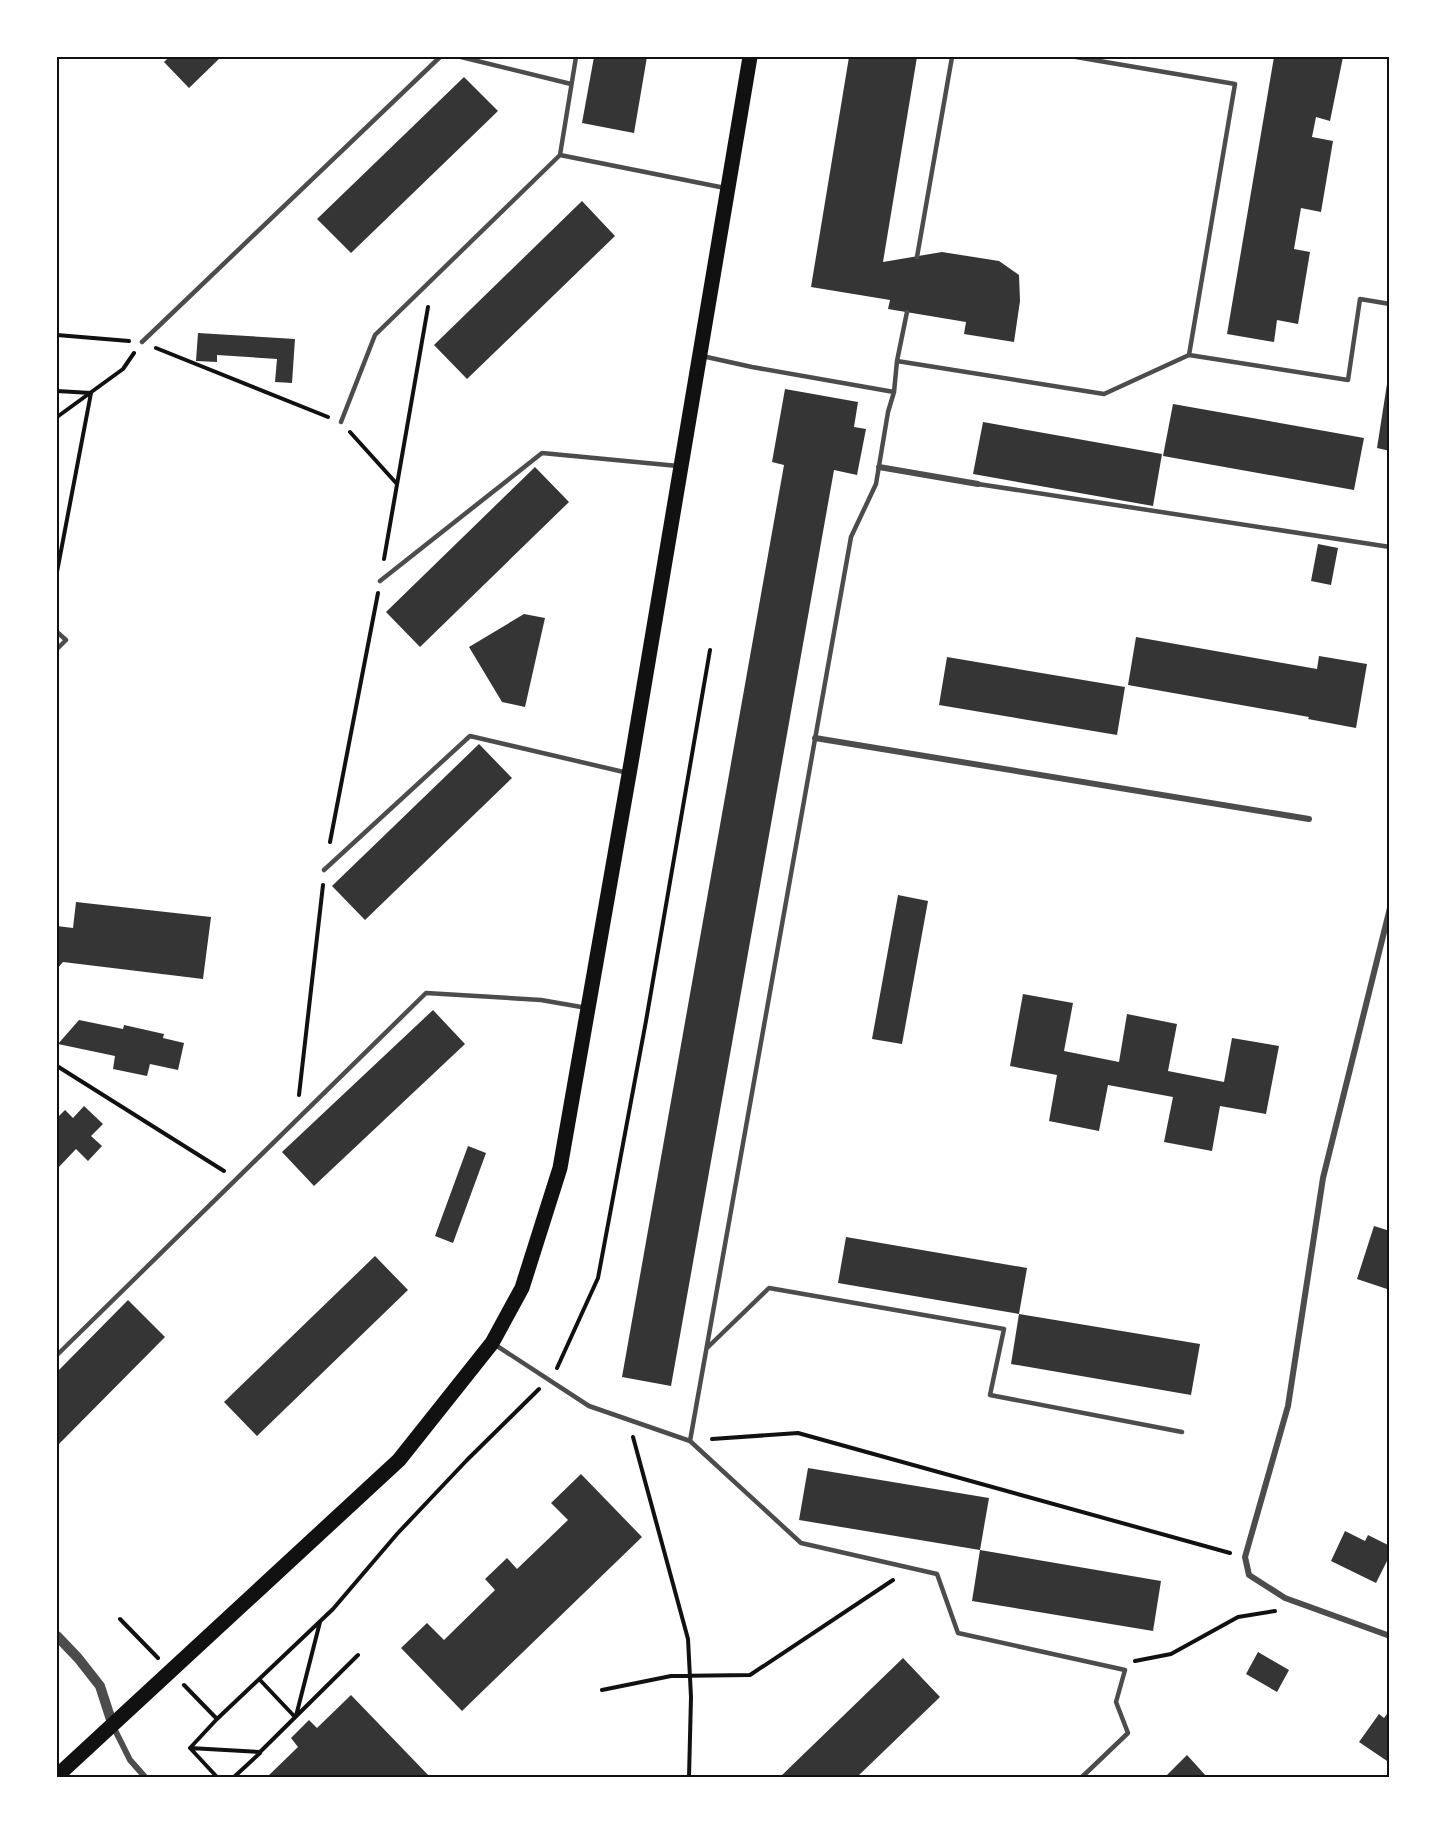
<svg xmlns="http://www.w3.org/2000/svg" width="1447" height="1834" viewBox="0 0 1447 1834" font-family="'Fira Sans',sans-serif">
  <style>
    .building { fill: #353535 }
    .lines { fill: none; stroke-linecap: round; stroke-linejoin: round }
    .path { stroke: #111; stroke-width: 4 }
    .service { stroke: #4c4c4c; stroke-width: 4.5 }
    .minor { stroke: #4c4c4c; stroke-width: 6 }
    .tertiary { stroke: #4c4c4c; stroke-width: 10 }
    .primary { stroke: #111; stroke-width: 15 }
    .neatline { fill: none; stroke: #111; stroke-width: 2 }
  </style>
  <rect width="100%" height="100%" fill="#fff"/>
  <path class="building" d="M169 57H221L189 88 164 62Z
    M594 57H647L634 133 582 123Z
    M849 57H917L883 262 942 252 999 261 1019 275 1020 301 1014 342 964 334 966 322 888 309 890 300 811 287Z
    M1274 57H1343L1330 121 1316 117 1312 137 1333 141 1321 212 1301 208 1294 249 1310 252 1298 324 1277 320 1274 342 1227 334Z
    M464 77 498 111 351 253 317 219Z
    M582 201 615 236 467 379 434 345Z
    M198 333 295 339 292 383 275 382 277 359 217 355V362L196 361Z
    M1389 371H1390V451L1377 448Z
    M785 389 858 402 854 427 866 429 857 475 834 470 671 1386 622 1377 784 465 772 462Z
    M1173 404 1364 438 1354 490 1163 456Z
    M983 422 1162 454 1153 506 973 474Z
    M535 467 569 502 420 647 386 612Z
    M1318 544 1338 548 1331 585 1311 581Z
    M524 614 545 618 525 707 502 702 469 647Z
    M1136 637 1317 669 1319 656 1367 664 1356 728 1308 719 1309 717 1128 685Z
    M947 657 1125 687 1117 735 939 705Z
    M479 744 512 778 365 920 332 886Z
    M898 895 928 901 902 1044 872 1039Z
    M76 902 211 917 203 979 63 962 57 969V926L73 928Z
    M1023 994 1073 1003 1064 1051 1119 1062 1127 1014 1177 1024 1168 1071 1224 1082 1232 1038 1279 1046 1266 1114 1220 1106 1212 1151 1164 1142 1173 1097 1108 1085 1099 1131 1049 1121 1057 1075 1010 1066Z
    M433 1010 465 1044 314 1186 282 1152Z
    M79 1020 123 1029 124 1025 164 1034 163 1038 184 1043 178 1070 150 1064 147 1076 113 1069 115 1056 58 1044Z
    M84 1106 103 1124 91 1136 102 1146 88 1161 76 1149 57 1169V1118L65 1110 73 1118Z
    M468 1146 486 1153 453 1243 435 1236Z
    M1374 1226 1390 1231V1290L1357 1279Z
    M846 1237 1027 1268 1019 1314 838 1283Z
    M375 1256 408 1290 257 1436 224 1402Z
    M128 1300 165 1337 57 1446V1372Z
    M1019 1314 1200 1344 1191 1395 1011 1364Z
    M808 1468 989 1498 980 1550 799 1520Z
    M581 1474 642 1537 462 1711 401 1648 427 1623 444 1640 495 1590 485 1579 507 1558 517 1569 568 1520 551 1503Z
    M1345 1531 1365 1541 1368 1535 1390 1546V1555L1376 1583 1331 1561Z
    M980 1550 1161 1581 1153 1631 972 1601Z
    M1258 1652 1289 1670 1277 1692 1246 1674Z
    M903 1658 940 1697 857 1777H780Z
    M351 1695 430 1777H267L298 1747 291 1738 309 1720 317 1728Z
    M1390 1710V1763L1359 1742 1379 1714 1384 1718Z
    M1187 1755 1207 1777H1169L1167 1775Z"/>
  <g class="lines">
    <path class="path" d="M57 335 129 341
      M156 348 328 417
      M57 391 91 393 57 572
      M57 417 123 369 134 353
      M350 432 397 484
      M384 559 428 307
      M330 842 378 593
      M57 1066 224 1171
      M299 1095 323 885
      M557 1368 598 1278 646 1021 710 650
      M633 1437 688 1639 691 1697 689 1777
      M712 1439 798 1433 1230 1553
      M120 1619 158 1658
      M358 1655 260 1752 190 1748 217 1719 333 1609 397 1534 467 1460 539 1389
      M1135 1661 1171 1654 1238 1617 1275 1611
      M260 1680 295 1717
      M184 1685 217 1719
      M602 1690 671 1676 750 1675 893 1580
      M296 1716 320 1622
      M190 1748 217 1777
      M234 1777 260 1753"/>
    <path class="service" d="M461 57 571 84
      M560 155 725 188
      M917 257 952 57
      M142 342 440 57
      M1189 355 1348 380 1360 299 1390 304
      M897 361 1104 394 1189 355 1235 84 1076 57
      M894 392 897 361 907 312
      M341 422 375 335 560 155 576 57
      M978 484 1390 547
      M380 581 542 453 678 466
      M57 632 66 640 57 649
      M324 870 470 736 628 773
      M494 1344 589 1406 690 1441 801 1543 937 1574 958 1633 1125 1670 1116 1702 1128 1733 1082 1777
      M707 1348 769 1288 1004 1329 990 1395 1182 1432
      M57 1355 426 993 541 1000 587 1008
      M690 1441 851 537 876 484 888 412 894 392 752 367 702 356"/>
    <path class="minor" d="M879 467 978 484
      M815 738 1309 819
      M1390 908 1323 1178 1288 1406 1245 1557 1249 1575 1285 1598 1390 1636
      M113 1726 130 1760 145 1777"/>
    <path class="tertiary" d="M57 1636 78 1658 100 1686 113 1726"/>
    <path class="primary" d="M57 1776 399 1460 492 1343 522 1288 560 1168 631 763 750 57"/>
  </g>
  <rect width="1447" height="1834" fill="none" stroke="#ffffff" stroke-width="117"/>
  <rect x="58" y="58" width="1330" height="1718" class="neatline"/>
</svg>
